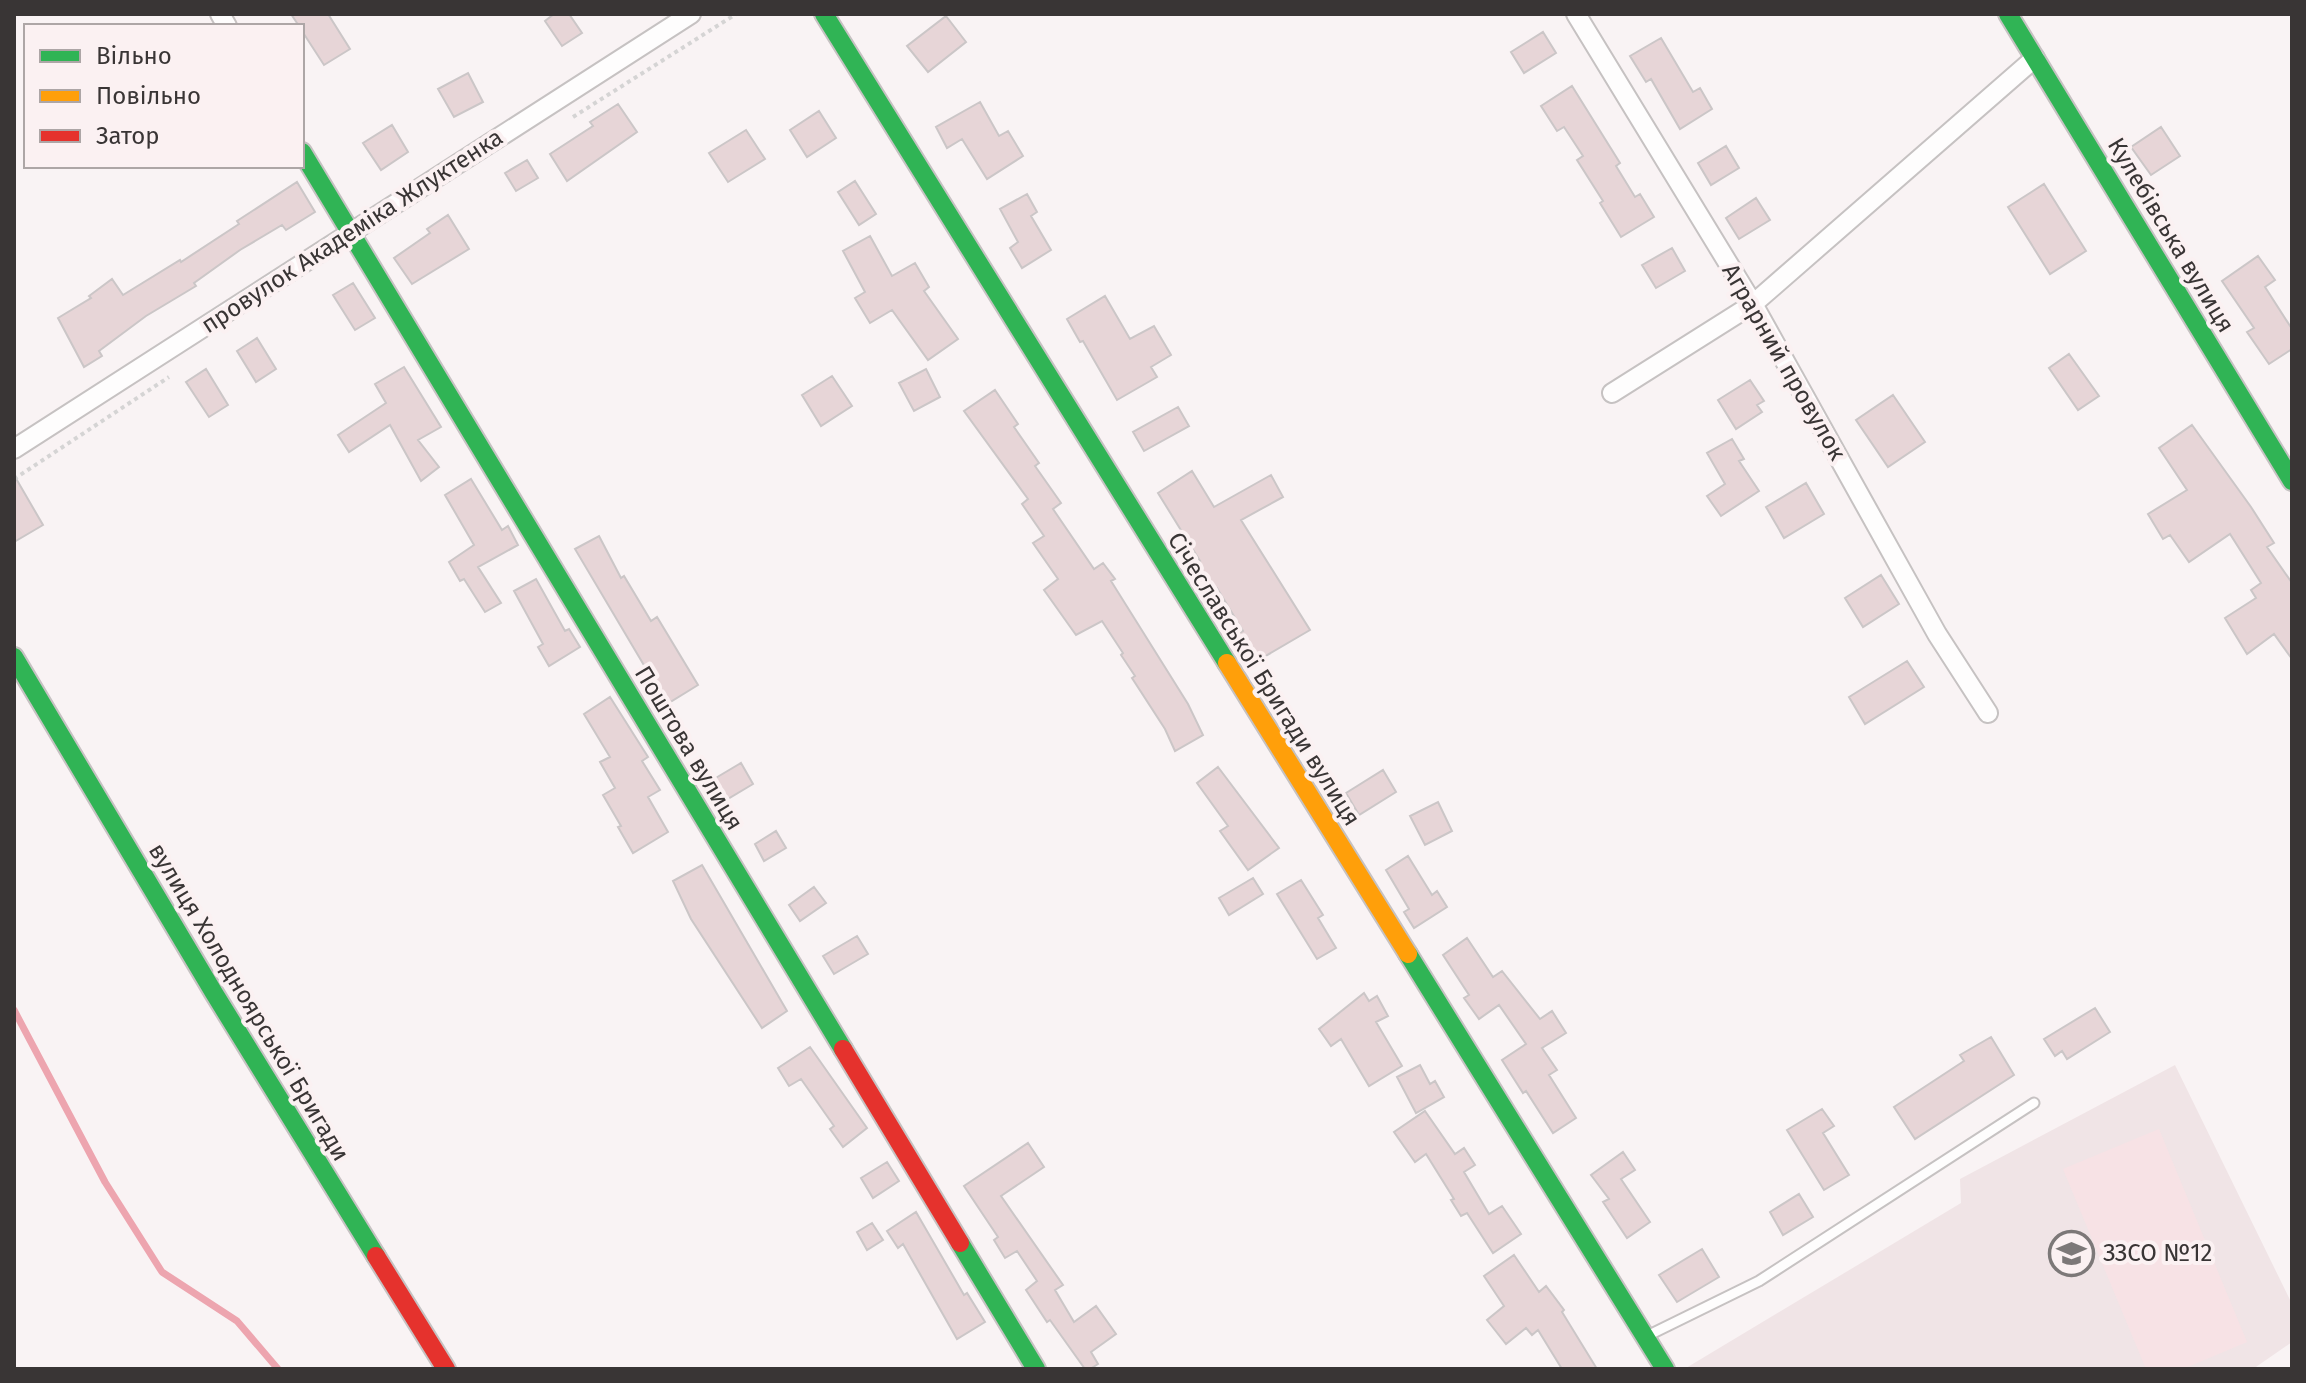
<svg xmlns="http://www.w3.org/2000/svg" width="2306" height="1383" viewBox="0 0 2306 1383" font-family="'Fira Sans',sans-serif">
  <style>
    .built { fill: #f0e4e6 }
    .green { fill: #f7e2e5 }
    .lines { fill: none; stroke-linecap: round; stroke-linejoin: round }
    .stream { stroke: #eda5af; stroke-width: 7 }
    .building { fill: #e7d5d7; stroke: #cbc6c7; stroke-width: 2 }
    .lane-casing { stroke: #c6c2c2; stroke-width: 13 }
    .street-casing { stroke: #c6c2c2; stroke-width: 22 }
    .fast-casing { stroke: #c6c2c2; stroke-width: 22 }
    .slow-casing { stroke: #c6c2c2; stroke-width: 22 }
    .jam-casing { stroke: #c6c2c2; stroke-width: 22 }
    .path { stroke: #d5d4d4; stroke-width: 4; stroke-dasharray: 4 4; stroke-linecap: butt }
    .lane { stroke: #fefdfd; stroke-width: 9 }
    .street { stroke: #fefdfd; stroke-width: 18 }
    .fast { stroke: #30b455; stroke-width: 18 }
    .slow { stroke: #ff9f0a; stroke-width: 18 }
    .jam { stroke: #e5322d; stroke-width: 18 }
    .labels { text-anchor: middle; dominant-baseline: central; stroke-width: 8; stroke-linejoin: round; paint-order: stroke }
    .street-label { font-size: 24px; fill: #393535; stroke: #fbf1f2 }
    .poi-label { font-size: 24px; fill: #393535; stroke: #fbf1f2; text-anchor: start }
  </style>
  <rect width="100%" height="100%" fill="#f9f3f4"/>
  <path class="built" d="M2175 1065 2292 1304V1342L2253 1369 1686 1368 1961 1203 1960 1179Z"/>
  <path class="green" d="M2159 1129 2247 1342 2183 1369H2146L2063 1169Z"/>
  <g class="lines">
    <path class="stream" d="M14 1010 105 1182 162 1272 237 1321 278 1369"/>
  </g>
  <path class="building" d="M291 14H328L350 49 324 65 302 31V26H299Z
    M554 14H569L582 33 562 46 545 21Z
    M946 16 966 42 928 72 907 46Z
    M1543 32 1556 53 1524 73 1511 52Z
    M1661 38 1693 92 1700 88 1712 109 1680 129 1651 79 1646 82 1630 56Z
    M468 73 483 102 454 117 438 89Z
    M1572 86 1620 163 1616 166 1635 197 1640 194 1654 217 1621 237 1600 203 1603 201 1577 160 1583 156 1564 127 1557 131 1541 106Z
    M980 102 999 136 1008 131 1023 156 987 179 962 139 947 148 936 127Z
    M618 104 637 132 567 181 550 154 593 126 590 122Z
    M819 111 836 138 807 157 790 130Z
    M392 125 408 152 381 170 363 143Z
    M2161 127 2180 156 2151 175 2131 147Z
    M746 130 765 159 728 182 709 153Z
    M1726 146 1739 168 1711 185 1698 163Z
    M527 160 538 178 516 191 505 173Z
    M855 181 876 214 859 225 838 192Z
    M297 182 315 212 286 230 282 225 240 250 194 283 196 286 146 316 99 351 102 356 84 367 58 318 91 298 89 296 112 279 123 295 180 260 181 262 239 224 237 221Z
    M2044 184 2086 251 2050 274 2008 207Z
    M1027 194 1037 212 1031 216 1051 250 1022 268 1010 248 1018 242 1000 209Z
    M1756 198 1770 220 1739 239 1726 218Z
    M448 215 469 249 412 284 394 258 430 233 427 229Z
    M870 236 892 276 915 263 929 287 924 291 958 339 928 360 892 310 870 323 855 298 865 292 843 251Z
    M1672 248 1685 271 1656 288 1642 265Z
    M2258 256 2275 280 2265 287 2292 329V349L2269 364 2247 332 2254 328 2222 281Z
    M353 283 375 318 355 330 333 295Z
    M1105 296 1130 339 1154 326 1171 355 1151 367 1157 377 1117 400 1083 341 1080 342 1067 319Z
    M257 338 276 369 256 382 237 351Z
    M2069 354 2099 396 2078 410 2049 368Z
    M404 367 441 427 418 440 439 467 421 481 390 425 349 452 338 435 386 403 375 384Z
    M206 369 228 405 209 417 186 382Z
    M926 369 940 397 914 411 899 383Z
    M832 376 852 406 821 426 802 395Z
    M1750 380 1764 401 1757 405 1762 412 1736 429 1718 400Z
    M995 390 1018 424 1014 427 1039 463 1035 466 1061 503 1053 509 1094 569 1103 563 1115 579 1111 581 1188 704 1203 735 1175 751 1165 729 1132 678 1135 676 1121 655 1123 653 1102 621 1076 635 1044 590 1058 579 1033 543 1044 536 1022 504 1028 499 964 411Z
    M1893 395 1925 442 1888 467 1856 420Z
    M1178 407 1189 426 1144 451 1133 432Z
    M2192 425 2251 507 2274 543 2267 547 2292 583V659L2274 634 2247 654 2225 618 2256 598 2251 590 2261 583 2230 534 2189 562 2170 535 2163 539 2148 514 2187 490 2159 448Z
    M1732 439 1744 459 1739 461 1759 491 1721 516 1707 496 1725 484 1707 453Z
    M1192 471 1214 507 1271 475 1283 497 1241 520 1310 630 1252 664 1235 636 1243 631 1217 588 1207 594 1190 567 1200 561 1158 493Z
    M14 475 43 525 14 542Z
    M471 479 502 530 508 526 518 545 478 567 501 603 485 612 464 579 460 581 449 562 474 545 445 495Z
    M1806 483 1824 514 1784 538 1766 507Z
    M599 536 621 578 624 576 651 621 657 617 698 685 667 704 575 549Z
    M1881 575 1899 604 1863 627 1845 598Z
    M536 579 565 631 569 629 580 647 549 666 538 647 543 644 514 591Z
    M1907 661 1924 687 1865 724 1849 697Z
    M610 697 648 757 642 761 660 790 648 797 668 832 633 853 618 827 621 826 603 795 615 788 600 762 610 757 584 714Z
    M741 763 753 784 726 800 714 779Z
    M1218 767 1279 848 1248 870 1220 831 1228 826 1197 783Z
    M1383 770 1396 792 1359 815 1346 793Z
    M1438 802 1452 831 1425 845 1410 816Z
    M776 831 786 848 764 861 755 844Z
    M1408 856 1432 895 1437 891 1447 907 1414 928 1404 912 1409 909 1386 870Z
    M702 865 787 1011 762 1028 691 919 673 881Z
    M1253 878 1263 894 1229 915 1219 898Z
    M1301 880 1323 915 1318 918 1336 948 1317 959 1277 894Z
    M814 887 826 903 800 921 789 905Z
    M857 936 868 954 834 974 823 956Z
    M1467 938 1493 977 1502 971 1540 1019 1552 1011 1566 1033 1542 1048 1557 1070 1549 1075 1576 1118 1553 1133 1526 1091 1523 1093 1502 1060 1526 1044 1499 1005 1479 1019 1464 998 1469 995 1443 955Z
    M1364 993 1369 1001 1377 996 1388 1016 1376 1022 1402 1066 1369 1086 1341 1039 1331 1046 1319 1029Z
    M2095 1008 2110 1032 2067 1059 2062 1051 2055 1056 2044 1039Z
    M1991 1037 2014 1075 1915 1139 1894 1107 1964 1061 1960 1055Z
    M810 1047 867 1128 843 1147 830 1129 834 1126 801 1079 789 1086 778 1068Z
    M1420 1065 1430 1084 1435 1081 1444 1097 1416 1113 1397 1077Z
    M1822 1109 1834 1126 1823 1133 1849 1175 1824 1190 1787 1130Z
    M1425 1111 1455 1154 1464 1148 1475 1165 1464 1172 1489 1214 1502 1206 1521 1234 1493 1253 1467 1213 1461 1216 1451 1200 1454 1199 1426 1154 1415 1162 1394 1132Z
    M1028 1143 1044 1167 1001 1196 1063 1285 1055 1290 1074 1322 1096 1306 1116 1334 1091 1352 1098 1364 1090 1369H1085L1050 1320 1047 1322 1026 1290 1037 1281 1017 1251 1005 1258 994 1240 998 1237 964 1186Z
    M1623 1152 1635 1170 1621 1179 1650 1222 1627 1238 1603 1202 1609 1199 1591 1175Z
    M887 1162 899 1181 873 1198 861 1178Z
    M1799 1194 1813 1217 1783 1235 1770 1212Z
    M916 1212 964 1295 967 1293 985 1322 957 1339 903 1244 898 1248 887 1231Z
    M872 1223 883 1240 867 1250 857 1232Z
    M1702 1249 1719 1277 1677 1302 1659 1275Z
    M1514 1255 1539 1292 1546 1286 1564 1310 1562 1312 1597 1369H1562L1538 1330 1532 1335 1526 1328 1506 1344 1487 1320 1504 1306 1484 1276Z"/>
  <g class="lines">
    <defs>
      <path id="lane" d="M1647 1336 1759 1281 2034 1103"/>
      <path id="street" d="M220 14 227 26
        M1576 14 1753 304 1937 634 1988 713
        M1612 393 1753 304 2035 58
        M14 449 691 14"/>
      <path id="fast" d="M824 14 1227 663
        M2008 14 2292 481
        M302 152 843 1049
        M14 657 214 993 376 1256
        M1408 954 1665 1369
        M960 1243 1036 1369"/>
      <path id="slow" d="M1227 663 1408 954"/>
      <path id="jam" d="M843 1049 960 1243
        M376 1256 446 1369"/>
    </defs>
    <use href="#lane" class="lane-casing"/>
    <use href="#street" class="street-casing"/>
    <use href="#fast" class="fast-casing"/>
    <use href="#slow" class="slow-casing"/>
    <use href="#jam" class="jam-casing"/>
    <path class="path" d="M573 117 736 14
      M14 479 169 377"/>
    <use href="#lane" class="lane"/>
    <use href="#street" class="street"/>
    <use href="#fast" class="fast"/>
    <use href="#slow" class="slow"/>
    <use href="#jam" class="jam"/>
  </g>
  <defs>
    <symbol id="school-ring" viewBox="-11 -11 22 22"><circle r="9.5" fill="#fbf1f2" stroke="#7c7878" stroke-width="1.5"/><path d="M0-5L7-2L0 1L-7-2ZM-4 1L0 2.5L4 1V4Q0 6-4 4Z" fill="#7c7878"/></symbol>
  </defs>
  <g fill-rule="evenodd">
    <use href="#school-ring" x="2046" y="1228" width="51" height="51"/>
  </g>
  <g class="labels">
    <g class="street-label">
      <text transform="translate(352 231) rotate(-33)">провулок Академіка Жлуктенка</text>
      <text transform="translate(2171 235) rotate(59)">Кулебівська вулиця</text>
      <text transform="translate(1784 362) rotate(60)">Аграрний провулок</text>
      <text transform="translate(1264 679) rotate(58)">Січеславської Бригади вулиця</text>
      <text transform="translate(689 748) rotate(59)">Поштова вулиця</text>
      <text transform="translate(249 1002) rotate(59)">вулиця Холодноярської Бригади</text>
    </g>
    <g class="poi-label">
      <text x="2103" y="1253">ЗЗСО №12</text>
    </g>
  </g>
  <rect width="2306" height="1383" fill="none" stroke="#393535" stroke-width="32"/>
  <rect x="24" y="24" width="280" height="144" fill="#fbf1f2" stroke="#ada6a6" stroke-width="2"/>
  <rect x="40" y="50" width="40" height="12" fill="#30b455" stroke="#ada6a6" stroke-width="2"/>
  <text x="96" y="64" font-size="24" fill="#393535">Вільно</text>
  <rect x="40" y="90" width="40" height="12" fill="#ff9f0a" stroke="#ada6a6" stroke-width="2"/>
  <text x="96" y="104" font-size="24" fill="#393535">Повільно</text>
  <rect x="40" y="130" width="40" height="12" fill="#e5322d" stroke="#ada6a6" stroke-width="2"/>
  <text x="96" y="144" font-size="24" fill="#393535">Затор</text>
</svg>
